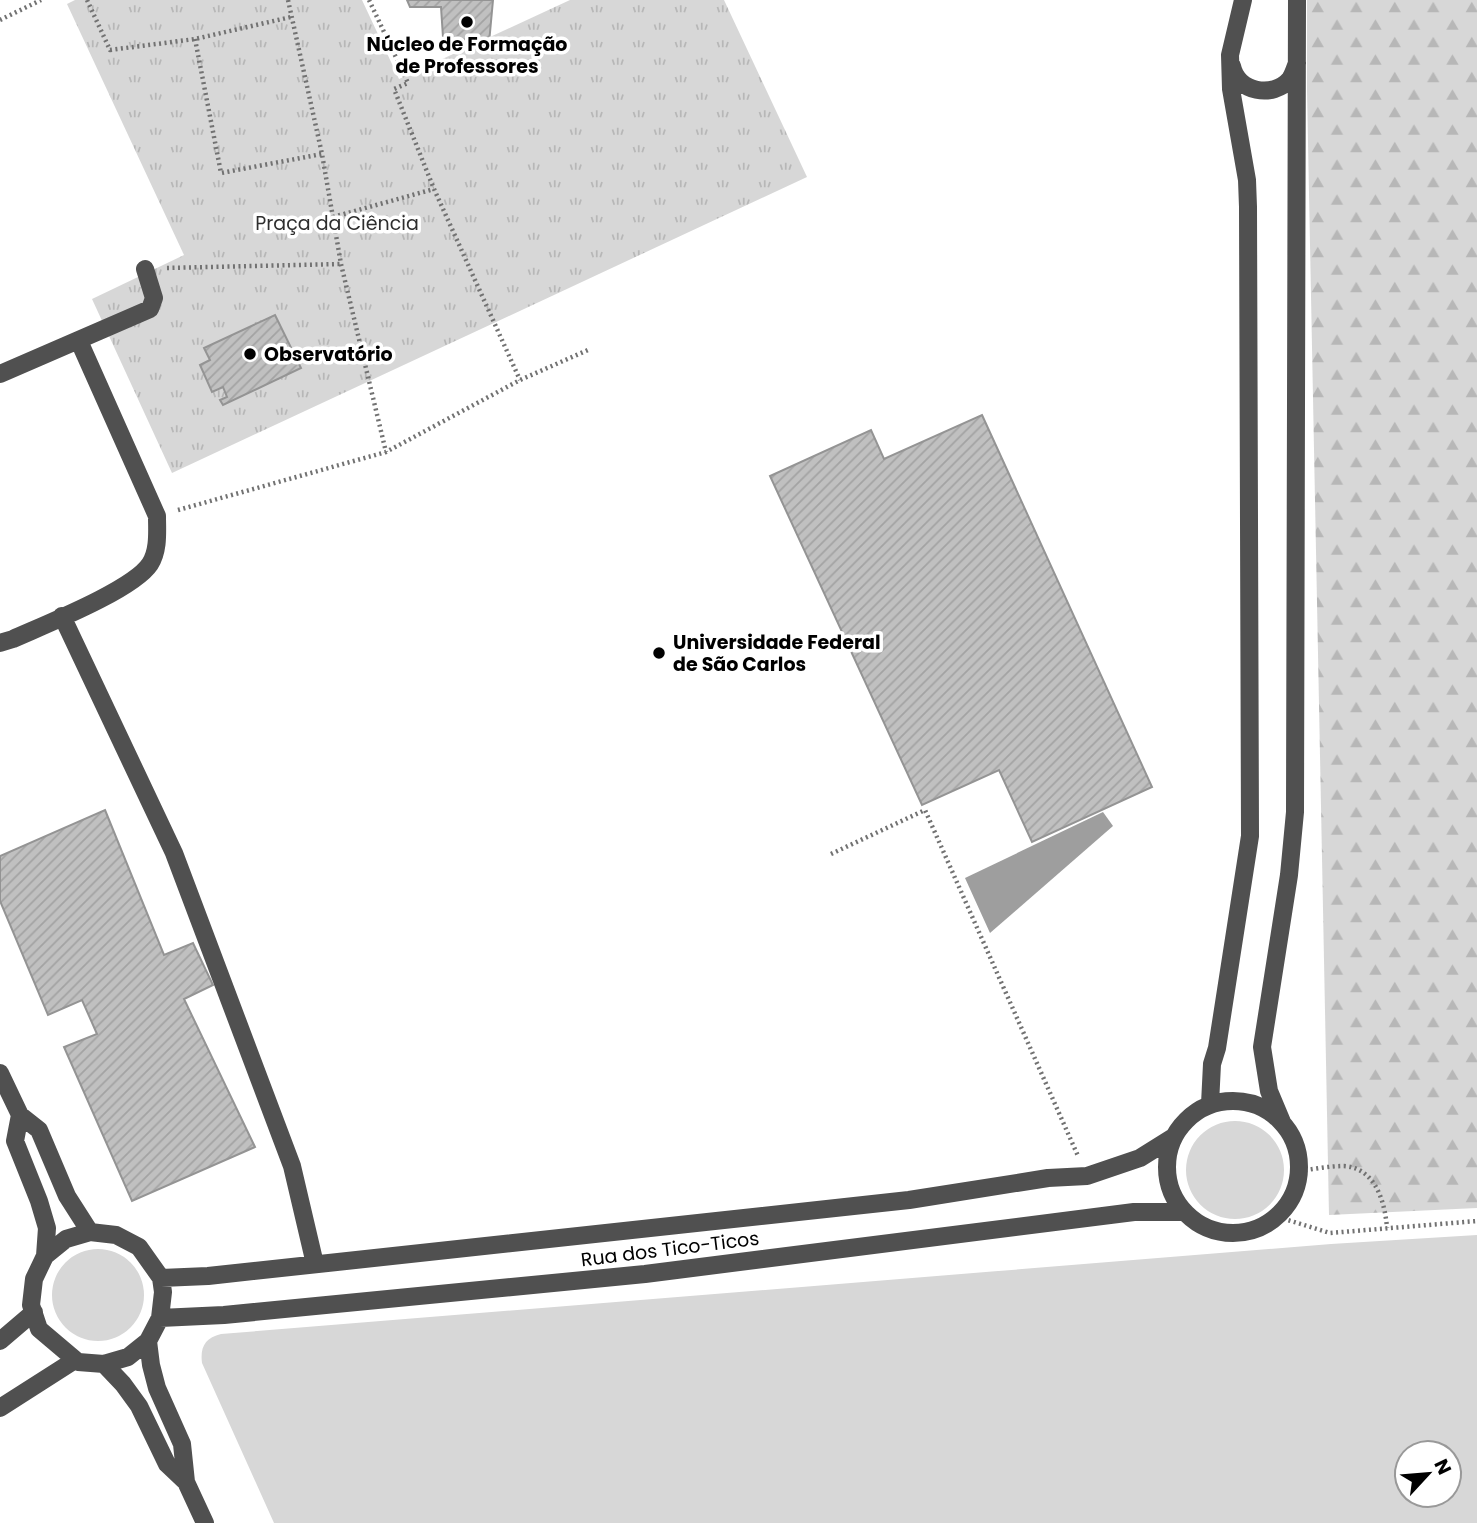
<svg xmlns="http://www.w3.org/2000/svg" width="1477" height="1523" viewBox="0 0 1477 1523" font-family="Poppins,sans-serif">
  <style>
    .green { fill: #d7d7d7; fill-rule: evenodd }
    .forest { fill: url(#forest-firs) }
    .park { fill: url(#park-tufts) }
    .water { fill: #9e9e9e }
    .building { fill: url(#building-hatch); stroke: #949494; stroke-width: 2 }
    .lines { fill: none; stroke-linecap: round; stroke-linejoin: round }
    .path { stroke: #727272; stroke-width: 4.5; stroke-dasharray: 2 3.5; stroke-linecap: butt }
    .minor { stroke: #505050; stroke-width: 18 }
    .poi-dot { fill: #000; stroke: #fff; stroke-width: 2.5 }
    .labels { text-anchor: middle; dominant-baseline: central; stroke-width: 7; stroke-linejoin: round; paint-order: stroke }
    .poi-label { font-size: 19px; font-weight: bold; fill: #000; stroke: #fff; text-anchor: start }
    .park-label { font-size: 19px; fill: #2e2e2e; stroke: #fff }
    .street-label { font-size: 19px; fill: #000; stroke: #fff }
  </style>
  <defs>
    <pattern id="forest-firs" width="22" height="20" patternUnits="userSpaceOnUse" patternTransform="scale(1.75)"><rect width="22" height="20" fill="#d7d7d7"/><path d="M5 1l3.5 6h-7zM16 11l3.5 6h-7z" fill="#b7b7b7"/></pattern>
    <pattern id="park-tufts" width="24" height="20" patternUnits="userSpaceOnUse" patternTransform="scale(1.75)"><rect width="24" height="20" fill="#d7d7d7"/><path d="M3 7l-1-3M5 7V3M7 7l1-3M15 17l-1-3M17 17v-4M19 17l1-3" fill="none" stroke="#b7b7b7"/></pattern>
    <pattern id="building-hatch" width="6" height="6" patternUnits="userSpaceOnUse" patternTransform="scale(1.75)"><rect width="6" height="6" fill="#c0c0c0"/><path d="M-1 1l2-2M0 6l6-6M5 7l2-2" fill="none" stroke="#a3a3a3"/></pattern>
  </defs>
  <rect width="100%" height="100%" fill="#fff"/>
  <path class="green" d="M1186 1170a49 49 0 1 1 98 0a49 49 0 1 1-98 0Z
    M1477 1235V1523H274L202 1363C200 1347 205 1338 221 1334L1331 1244ZM1407 1453H1449V1495H1407Z
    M52 1295a46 46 0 1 1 92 0a46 46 0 1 1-92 0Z"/>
  <path class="forest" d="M1307 0H1477V1208L1329 1215 1307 91Z"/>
  <path class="park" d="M75 0H362L399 79 570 0H724L807 177 172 473 92 299 184 255 67 4Z"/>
  <path class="water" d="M1103 812 1113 826 990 933 965 878Z"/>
  <path class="building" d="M407 0H493L489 43 443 37 441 7H410Z
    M275 315 301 368 223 405 220 400 227 397 223 387 212 392 200 365 210 360 204 348Z
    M982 415 1152 787 1032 842 999 770 922 805 770 476 871 430 884 459Z
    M105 810 164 955 193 943 213 985 184 999 255 1147 132 1201 64 1047 97 1034 82 1000 48 1015 0 901V856Z"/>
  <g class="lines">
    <path class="path" d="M87 0 110 50 195 39 291 17
      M288 0 322 154 341 264 386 452
      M369 0 408 83 394 89 434 189 520 380
      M0 20 41 0
      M195 39 221 173 322 154
      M333 217 434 189
      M167 268 340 264
      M178 510 386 452 520 380 588 350
      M831 854 925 810 1078 1156
      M1300 1171C1314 1169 1330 1166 1344 1166 1376 1168 1385 1203 1387 1228
      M1278 1217 1330 1233 1477 1221"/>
    <path class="minor" d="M1232 66C1237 92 1273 99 1290 79 1293 75 1295 68 1297 63
      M0 374 150 309 154 298 145 269
      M62 616 174 853 292 1166 315 1264
      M0 643 13 639C44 625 133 590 150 564 159 550 157 531 157 516L79 341
      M0 1073 20 1115 39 1130 67 1196 90 1232
      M1167 1167a66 66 0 1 1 132 0a66 66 0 1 1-132 0Z
      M1210 1104 1212 1064 1217 1048 1250 836 1248 207 1247 180 1231 89 1230 55 1243 0
      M20 1115 15 1141 39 1201 47 1228 45 1256 34 1279 31 1305 39 1329 78 1362 104 1364 128 1357 148 1341 160 1318 163 1292 161 1278 139 1247 116 1235 90 1232 66 1239 45 1256
      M1282 1122 1269 1091 1262 1047 1289 875 1295 812 1297 0
      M161 1278 208 1276 909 1200 1048 1178 1087 1176 1140 1158 1172 1138
      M160 1318 224 1315 645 1274 1134 1212H1183
      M0 1341 34 1312
      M148 1341 151 1365 157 1388 182 1444 186 1482 205 1523
      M104 1364 123 1384 139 1406 167 1464 186 1482
      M0 1408 75 1360"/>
  </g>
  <g class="poi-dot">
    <circle cx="467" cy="22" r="7"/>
    <circle cx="250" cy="354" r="7"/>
    <circle cx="659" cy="653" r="7"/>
  </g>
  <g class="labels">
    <g class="poi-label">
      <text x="467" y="44" text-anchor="middle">Núcleo de Formação<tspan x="467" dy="22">de Professores</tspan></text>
      <text x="264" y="354">Observatório</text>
      <text x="673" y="642">Universidade Federal<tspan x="673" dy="22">de São Carlos</tspan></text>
    </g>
    <g class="park-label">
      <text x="337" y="223">Praça da Ciência</text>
    </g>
    <g class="street-label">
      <text transform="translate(670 1249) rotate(-7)">Rua dos Tico-Ticos</text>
    </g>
  </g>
  <g transform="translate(1428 1474) rotate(64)"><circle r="33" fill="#ffffff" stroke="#999999" stroke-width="2"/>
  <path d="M0-5L12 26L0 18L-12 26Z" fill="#000000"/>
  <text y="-10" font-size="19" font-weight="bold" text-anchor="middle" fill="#000000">N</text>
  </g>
</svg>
